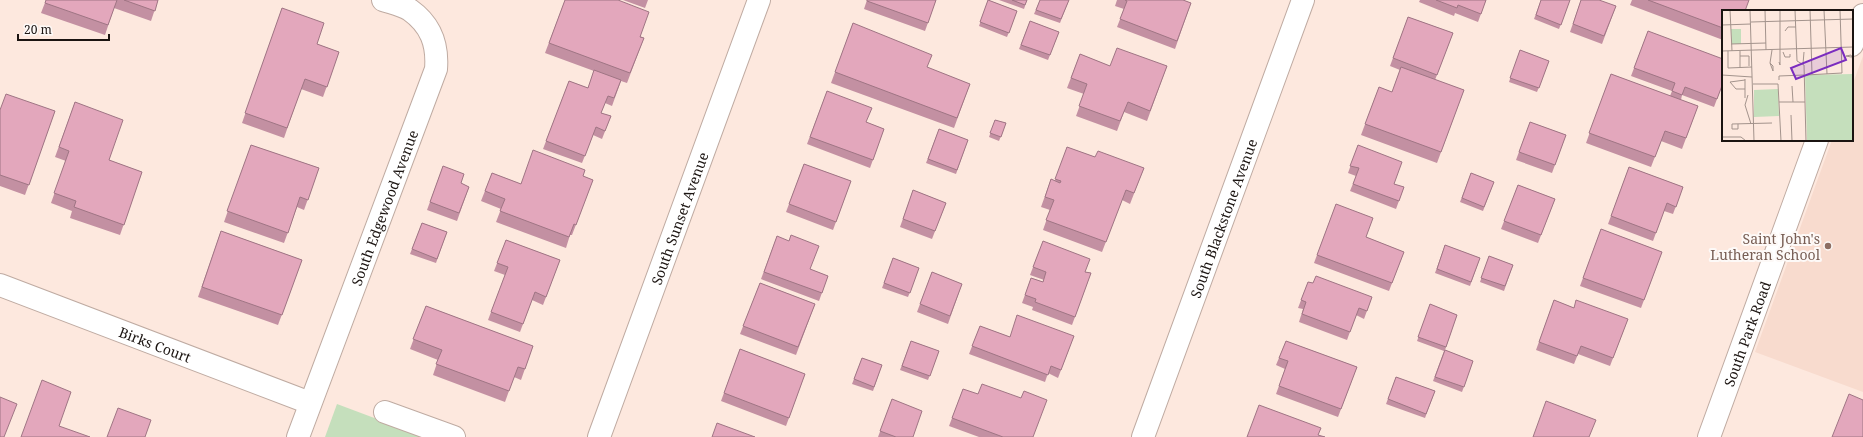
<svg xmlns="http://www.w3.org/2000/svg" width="1863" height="437" viewBox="0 0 1863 437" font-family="'Noto Serif',serif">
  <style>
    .built { fill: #f8dbce }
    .green { fill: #c5dfbc }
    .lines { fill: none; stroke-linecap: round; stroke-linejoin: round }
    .minor-casing { stroke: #bfaba2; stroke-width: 24 }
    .minor { stroke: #fff; stroke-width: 22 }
    .wall { fill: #c390a2 }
    .building { fill: #e3a7bc; stroke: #9f7584 }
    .education-dot { fill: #8d6e63; stroke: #fdf9f7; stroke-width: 1.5 }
    .labels { text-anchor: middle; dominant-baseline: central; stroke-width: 4; stroke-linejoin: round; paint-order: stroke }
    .street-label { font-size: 14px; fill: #1b1411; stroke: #fdf9f7 }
    .education-label { font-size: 14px; fill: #785e54; stroke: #fdf9f7; text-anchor: end }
    .inset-road { fill: none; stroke: #a3938c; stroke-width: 1 }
    .view { fill: #7b2cbf; fill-opacity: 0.15; stroke: #7b2cbf; stroke-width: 2 }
    .inset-edge { fill: none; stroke: #1b1411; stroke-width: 2 }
  </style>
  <rect width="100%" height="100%" fill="#fde8de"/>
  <path class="built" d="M1863 56V392L1755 352 1832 140H1852V86Z"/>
  <path class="green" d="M337 404 425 437H325Z"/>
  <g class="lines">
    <defs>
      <g id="minor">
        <path d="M1852 45 1863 15"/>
        <path id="s1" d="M0 285 310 403"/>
        <path d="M385 412 454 437"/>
        <path id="s2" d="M298 437 436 69C438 44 431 25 410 10 402 5 392 3 383 0"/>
        <path id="s3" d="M599 437 759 0"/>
        <path id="s4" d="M1143 437 1303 0"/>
        <path id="s5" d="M1709 437 1817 140"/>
      </g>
    </defs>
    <use href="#minor" class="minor-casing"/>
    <use href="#minor" class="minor"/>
  </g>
  <path class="wall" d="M46 0H158L151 21 114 8 105 35 41 13Z
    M565 0 644 38 627 83 621 81 612 106 605 103 601 113 611 116 602 139 593 135 582 163 543 149 569 81 588 88 594 71 545 53Z
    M623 0H648L645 8Z
    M867 0H936L925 31 864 9Z
    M988 0 1017 11 1007 37 979 26Z
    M999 0H1027L1024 9Z
    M1040 0H1069L1060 23 1034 14Z
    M1117 0H1183L1191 3 1175 49 1117 27 1124 9 1115 6Z
    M1420 0H1486L1478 22 1455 13 1454 16 1419 2Z
    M1541 0H1570L1559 29 1534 19Z
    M1581 0 1616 6 1602 44 1570 32Z
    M1632 0H1749L1723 11V40L1630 5Z
    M282 8 317 44 339 52 323 97 301 89 284 138 242 123Z
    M1408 17 1453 33 1435 80 1464 90 1437 163 1361 135 1379 87 1392 92 1400 70 1390 66Z
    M1030 21 1059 32 1048 60 1019 49Z
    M853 23 927 68 970 84 954 128 831 83Z
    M1648 31 1723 83 1714 107 1682 95 1681 100 1698 106 1682 149 1661 141 1651 167 1586 143 1611 74 1670 96 1672 91 1631 76Z
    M1520 50 1549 61 1537 92 1509 82Z
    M1080 54 1110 66H1167L1147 121 1124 112 1117 131 1076 116 1084 94 1067 88Z
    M827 91 866 122 884 129 870 168 807 144Z
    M75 102 109 160 142 172 120 235 70 218 72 211 51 203 66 161 55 157Z
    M0 110 55 111 25 195 0 186Z
    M995 120 1006 123 999 141 989 137Z
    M1530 122 1566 135 1552 173 1516 160Z
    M939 129 968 140 956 174 926 163Z
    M251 145 319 168 304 210 297 207 284 243 224 222Z
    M1358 145 1394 184 1404 187 1396 209 1350 191 1356 176 1348 173Z
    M1067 147 1095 157 1144 168 1130 204 1122 200 1102 252 1043 230 1050 210 1041 207 1051 179 1055 181Z
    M804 164 851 181 833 230 786 212Z
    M443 166 461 183 469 187 457 221 427 210Z
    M1629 167 1683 187 1673 214 1664 211 1653 241 1608 224Z
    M492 173 521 184 583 176 593 180 572 235H570L566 248 496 222 501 209 481 201Z
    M1471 173 1494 182 1483 211 1460 202Z
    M1518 185 1555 199 1538 243 1501 229Z
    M913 190 946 203 932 239 900 227Z
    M1336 204 1366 237 1404 252 1389 291 1314 263Z
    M422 223 447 232 436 263 410 254Z
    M1601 229 1662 252 1641 308 1580 286Z
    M221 231 302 260 278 325 198 297Z
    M777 236 810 269 828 276 819 301 761 279Z
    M506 240 560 260 543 305 532 300 520 332 488 320 505 275 494 271Z
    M1043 241 1085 272 1091 273 1072 325 1032 310 1033 307 1022 303 1031 278 1043 282 1044 280 1030 275Z
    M1445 245 1480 258 1470 286 1435 273Z
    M1489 256 1513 265 1504 291 1480 282Z
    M893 258 919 268 908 297 882 288Z
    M932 272 962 284 948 324 917 312Z
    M1308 282 1372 297 1364 319 1356 315 1347 340 1299 322 1303 309 1298 308Z
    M760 283 815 304 796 355 740 334Z
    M1554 300 1574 308 1628 319 1610 366 1578 354 1574 364 1536 350Z
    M1430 304 1457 315 1445 350 1473 361 1462 392 1433 381 1444 351 1417 341Z
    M426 306 533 346 521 380 514 377 505 402 433 375 438 360 410 349Z
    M980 326 1010 337 1074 336 1058 378 1048 373 1045 382 969 354Z
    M911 341 939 351 928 380 900 370Z
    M1286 341 1357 367 1338 417 1276 394 1285 369 1276 365Z
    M740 349 805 374 786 426 721 401Z
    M862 358 882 365 873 391 852 384Z
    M1396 377 1435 391 1425 418 1386 404Z
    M963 389 1033 437H979L949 426Z
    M892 399 913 437H878Z"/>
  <path class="building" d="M46 0H117L108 25 45 3Z
    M124 0H158L155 11Z
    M565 0H618L649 12 640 37 644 38 630 73 549 43Z
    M867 0H936L928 23 867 1Z
    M988 0 1017 11 1009 33 980 22Z
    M1012 0H1027L1025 5Z
    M1040 0H1069L1061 19 1036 10Z
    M1125 0H1183L1191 3 1177 41 1120 19 1127 1Z
    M1436 0H1486L1481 14 1458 5 1457 8Z
    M1541 0H1570L1561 25 1536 15Z
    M1581 0H1599L1616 6 1604 36 1573 24Z
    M1648 0H1749L1745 11H1723V28Z
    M282 8 324 23 317 44 339 52 327 87 305 79 287 128 245 113Z
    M1408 17 1453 33 1437 75 1393 58Z
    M1030 21 1059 32 1050 55 1021 45Z
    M853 23 932 55 927 67 970 84 957 118 835 72Z
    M1648 31 1723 59V83L1717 99 1685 87 1682 95 1672 91 1675 83 1634 68Z
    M1117 48 1167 66 1150 111 1128 102 1120 121 1079 106 1087 84 1071 78 1080 54 1110 66Z
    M1520 50 1549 61 1539 88 1510 78Z
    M1401 67 1464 90 1441 152 1365 124 1379 87 1392 92Z
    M594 70 621 80 614 98 608 96 601 113 611 116 605 131 596 127 585 156 546 141 569 81 588 88Z
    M1611 74 1698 106 1686 138 1665 131 1655 157 1589 133Z
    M827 91 872 108 866 122 884 129 873 160 810 137Z
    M6 94 55 111 29 185 0 175V110Z
    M75 102 123 120 109 160 142 172 124 225 74 207 76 201 54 193 69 151 59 147Z
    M995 120 1006 123 1001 137 990 133Z
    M1530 122 1566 135 1555 165 1519 152Z
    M939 129 968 140 957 170 928 159Z
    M251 145 319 168 308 200 300 197 288 233 227 211Z
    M1358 145 1402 162 1394 184 1404 187 1399 201 1353 184 1359 168 1350 166Z
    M1067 147 1095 157 1098 151 1144 168 1134 193 1126 190 1106 242 1046 220 1054 200 1045 197 1051 179 1060 183 1061 181 1055 179Z
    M533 150 585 170 583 176 593 180 576 225 574 224 569 237 500 211 505 199 485 191 492 173 521 184Z
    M804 164 851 181 836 222 789 204Z
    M443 166 464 174 461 183 469 187 459 213 430 202Z
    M1629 167 1683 187 1676 207 1667 203 1656 233 1611 216Z
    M1471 173 1494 182 1484 207 1462 198Z
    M1518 185 1555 199 1541 235 1504 221Z
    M913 190 946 203 935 231 903 219Z
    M1336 204 1373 218 1366 237 1404 252 1392 283 1317 255Z
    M422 223 447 232 437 259 412 249Z
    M1601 229 1662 252 1644 300 1583 278Z
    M221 231 302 260 282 315 202 287Z
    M791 235 819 246 810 269 828 276 822 293 764 272 777 236 789 241Z
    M506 240 560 260 546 297 535 292 523 324 491 312 508 267 497 263Z
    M1043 241 1090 259 1085 272 1091 273 1075 317 1035 302 1036 299 1025 295 1031 278 1043 282 1046 272 1033 267Z
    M1445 245 1480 258 1471 282 1437 269Z
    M1489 256 1513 265 1505 286 1481 278Z
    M893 258 919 268 910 293 884 283Z
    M932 272 962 284 950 316 920 304Z
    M1316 276 1372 297 1367 311 1359 308 1350 332 1302 314 1306 302 1301 300 1308 282 1313 283Z
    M760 283 815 304 798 347 743 326Z
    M1554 300 1574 308 1576 300 1628 319 1613 358 1581 346 1577 356 1539 342Z
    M1430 304 1457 315 1446 347 1418 337Z
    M426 306 533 346 525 369 518 367 509 391 436 364 442 350 413 339Z
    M1017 315 1074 336 1061 370 1051 366 1048 375 972 346 980 326 1010 337Z
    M911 341 939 351 930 376 902 366Z
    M1286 341 1357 367 1341 409 1279 386 1288 361 1279 358Z
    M740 349 805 374 789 418 724 393Z
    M1445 350 1473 361 1464 387 1435 377Z
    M862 358 882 365 874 387 854 379Z
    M1396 377 1435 391 1426 414 1388 399Z
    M42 380 71 392 59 426 90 437H21Z
    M982 384 1021 398 1024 391 1047 400 1033 437H1003L952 418 963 389 978 394Z
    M1849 394 1863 400V437H1832Z
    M0 397 17 404 4 437H0Z
    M892 399 922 411 913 437H896L880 431Z
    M1546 401 1596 420 1589 437H1533Z
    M1259 405 1321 428 1318 435 1325 437H1247Z
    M118 408 151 420 145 437H107Z
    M717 423 755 437H712Z"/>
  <circle class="education-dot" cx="1828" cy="246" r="4"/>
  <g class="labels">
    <g class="street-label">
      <text stroke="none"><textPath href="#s2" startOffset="245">South Edgewood Avenue</textPath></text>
      <text stroke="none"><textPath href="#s4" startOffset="233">South Blackstone Avenue</textPath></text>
      <text stroke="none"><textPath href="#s3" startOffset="233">South Sunset Avenue</textPath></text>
      <text stroke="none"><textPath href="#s5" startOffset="110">South Park Road</textPath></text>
      <text stroke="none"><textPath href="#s1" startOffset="166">Birks Court</textPath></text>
    </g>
    <g class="education-label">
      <text x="1820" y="238">Saint John's<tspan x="1820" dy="16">Lutheran School</tspan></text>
    </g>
  </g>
  <g transform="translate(1722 10)">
    <rect width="131" height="131" fill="#fde8de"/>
    <path d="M9 19H19V34H10ZM131 64V131H85L83 65ZM56 79 57 106 32 107V80Z" fill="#c5dfbc"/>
    <path class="inset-road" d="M8 0 10 41M28 0 32 131M43 0 44 40M73 0 75 51 82 55 84 131M88 0 90 64M102 0 105 64M29 12 131 9M0 15 29 14M63 21 66 17H74M9 34 44 33M0 41 131 37M6 41V58L30 57M18 41V57M61 42 63 47H68V44M18 46H27V56M129 47 124 46 129 45 131 50M57 52 58 55V0M48 53 51 56V61L48 53 50 40M81 54 82 42M0 65 30 67M84 65 120 63 118 0M23 69V88M23 70 8 72 14 79H23M57 70V66L82 65M31 74H56L59 131M70 76 71 92M26 85 23 95 29 114M57 92H83M69 105 70 131M16 114V119H10V114L50 113M0 127H19L24 131"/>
    <path class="view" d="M119 38 124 50 74 69 69 58Z"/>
    <rect width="131" height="131" class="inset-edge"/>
  </g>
  <path d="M18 34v6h91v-6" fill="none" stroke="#1b1411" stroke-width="2"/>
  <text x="24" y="34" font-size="12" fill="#1b1411" stroke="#fdf9f7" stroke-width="3" paint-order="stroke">20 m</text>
</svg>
